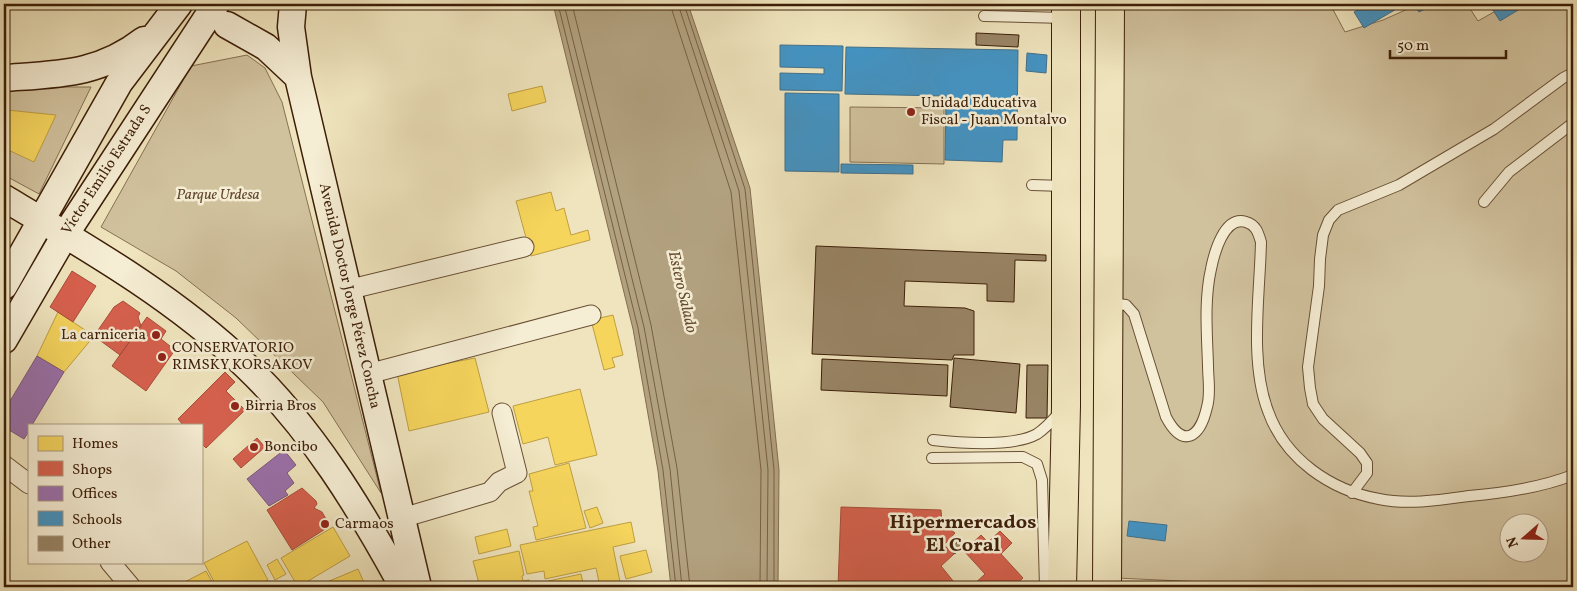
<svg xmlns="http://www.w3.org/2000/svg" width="1577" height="591" viewBox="0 0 1577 591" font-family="Vollkorn,serif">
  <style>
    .green { fill: #d1c29e; stroke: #867052; fill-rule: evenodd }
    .water { fill: #b2a17f; stroke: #836d4f }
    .homes { fill: #f6d55c; stroke: #be9e42 }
    .shops { fill: #d6604d; stroke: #a84c38 }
    .offices { fill: #9970ab; stroke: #7d577a }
    .schools { fill: #4393c3; stroke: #41708b }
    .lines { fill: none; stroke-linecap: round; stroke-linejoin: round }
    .shore { stroke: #776043; stroke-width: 1 }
    .building { fill: #998566; stroke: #3c1e07 }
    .lane-casing { stroke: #695034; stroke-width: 12 }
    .street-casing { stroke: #695034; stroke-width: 21 }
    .secondary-casing { stroke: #3c1e07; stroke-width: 29 }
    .primary-casing { stroke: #3c1e07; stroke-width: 30 }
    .lane { stroke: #f5edd4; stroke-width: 10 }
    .street { stroke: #f5edd4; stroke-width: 19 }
    .secondary { stroke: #f5edd4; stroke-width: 26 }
    .primary { stroke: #efe4bd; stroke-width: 28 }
    .poi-dot { fill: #8f2418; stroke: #f5edd4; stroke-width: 2 }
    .labels { text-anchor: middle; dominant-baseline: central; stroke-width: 5; stroke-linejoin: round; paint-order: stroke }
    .poi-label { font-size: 15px; fill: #3c1e07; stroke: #f5edd4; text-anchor: start }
    .street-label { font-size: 15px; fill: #3c1e07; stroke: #f5edd4 }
    .park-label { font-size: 15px; font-style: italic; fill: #61472d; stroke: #f5edd4 }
    .water-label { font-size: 16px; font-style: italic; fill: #654c31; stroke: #f5edd4 }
    .district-label { font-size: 20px; font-weight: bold; fill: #3c1e07; stroke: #f5edd4 }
  </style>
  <rect width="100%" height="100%" fill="#efe4bd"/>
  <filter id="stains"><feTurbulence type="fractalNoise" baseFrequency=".004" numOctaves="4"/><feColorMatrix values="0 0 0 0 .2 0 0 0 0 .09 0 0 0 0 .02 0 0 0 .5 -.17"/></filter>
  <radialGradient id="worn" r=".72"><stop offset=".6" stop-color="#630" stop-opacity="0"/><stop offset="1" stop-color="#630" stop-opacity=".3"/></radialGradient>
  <path class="green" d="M1119 4H1330L1345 32 1383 20 1419 4H1467L1478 21 1508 4H1573V587H1313L1116 578ZM1510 524H1540V554H1510Z
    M247 55 265 68 282 102 381 493 323 402 236 318 176 271 101 227 191 66Z
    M51 87H91L39 194 4 175V89Z
    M850 107 944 108V164L850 162Z"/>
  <path class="water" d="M553 4H688L750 188 779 470 778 587H671L658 471 633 329Z"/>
  <path class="homes" d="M542 86 546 102 512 111 508 94Z
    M7 110 56 115 34 162 4 148Z
    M551 192 556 211 564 208 571 235 588 230 590 240 531 256 516 201Z
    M58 312 94 336 64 372 37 356Z
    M613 315 623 355 612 358 615 367 604 370 591 320Z
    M475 358 489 412 409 431 397 373Z
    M580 389 597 455 555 465 548 437 523 444 513 406Z
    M569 463 586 528 536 540 533 527 538 526 529 491H533L529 474Z
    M597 507 603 523 590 528 584 511Z
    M631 522 635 542 613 547 621 587H600L596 568 545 579 544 571 527 574 520 545Z
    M333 527 350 556 298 587 281 558Z
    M507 529 511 546 479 554 475 537Z
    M247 541 268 580 254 587H217L204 563Z
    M646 550 652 572 626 579 620 556Z
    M519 551 524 575 522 576 523 581 529 580 531 587H480L473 561Z
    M277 559 286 574 275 580 267 565Z
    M358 569 366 587H315Z
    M206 571 215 587H178L177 586Z
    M581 574 584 587H549L548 581Z"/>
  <path class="shops" d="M72 271 96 286 73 322 50 307Z
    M123 301 140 313 138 317 141 326 120 355 94 336 114 307Z
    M147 317 166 331 161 339 175 350 146 391 112 366Z
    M225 372 235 382 226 391 245 410 206 448 201 443V425H183L178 419Z
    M257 438 265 447 241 468 233 459Z
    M302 488 316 501 317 504 314 508 322 512 330 526 292 550 267 510Z
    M841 507 941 510 942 523 955 533 944 545 954 554 941 566 958 587H838Z
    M1000 531 1012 543 1001 554 1023 578 1013 587H971L985 574 964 551 981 535 988 542Z"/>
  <path class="offices" d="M37 356 64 372 32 425H29V431L24 439 4 427V411Z
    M284 450 296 465 287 473 294 483 285 491 288 495 269 506 247 479Z"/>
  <path class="schools" d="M1359 4H1405L1364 28 1354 12 1361 8Z
    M1414 4H1435L1419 12Z
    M1489 4H1528L1500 21Z
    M780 45 843 46 842 91 780 90V73L824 74V68L780 67Z
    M846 47 1018 50 1017 140H1003L1002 162 945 160 946 96 845 94Z
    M1027 53 1047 55 1046 73 1026 71Z
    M785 93 839 94V172L785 171Z
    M841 164 913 165V174L841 173Z
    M1129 521 1167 525 1165 541 1127 536Z"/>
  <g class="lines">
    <path class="shore" d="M558 4 638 328 663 470 676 587
      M564 4 644 327 670 469 682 587
      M572 4 651 325 677 468 690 587
      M670 4 731 192 761 470 760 587
      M678 4 739 191 768 470 767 587
      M684 4 745 189 774 470V587"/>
  </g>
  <path class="building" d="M976 33 1019 35 1018 47 976 45Z
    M816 246 1046 255V261L1015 260 1014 302 987 301V284L905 281 904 306 965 308 974 311V355H954L952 360 812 354Z
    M954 358 1020 364 1016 413 950 407Z
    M822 359 948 365 947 396 821 390Z
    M1027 365H1048L1047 418H1026Z
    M959 540 964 545 955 554 950 550Z"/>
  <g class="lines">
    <defs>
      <path id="lane" d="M984 16 1065 18
        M1032 185 1064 186
        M1484 202 1509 172 1573 123
        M1110 303 1126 305 1134 314 1166 417C1183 449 1200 438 1207 407 1211 394 1208 379 1208 365 1207 334 1204 300 1211 269 1214 254 1224 215 1246 222 1256 225 1258 232 1261 242 1260 294 1249 361 1268 411 1285 459 1330 490 1379 499 1408 505 1440 500 1469 496 1504 493 1540 488 1573 475
        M933 440C960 443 1014 447 1037 434 1046 428 1053 420 1060 412
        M932 458 1023 457 1037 464 1042 480 1045 587
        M1352 493 1367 473V463L1360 453 1323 419 1313 404 1310 388 1308 367 1319 286 1320 259 1323 235 1329 220 1338 210 1399 185 1494 129 1563 78 1573 73"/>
      <path id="street" d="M347 290 524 247
        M368 374 591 315
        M4 465 29 484
        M402 518 490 492 499 482 517 473 502 413
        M110 562 131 587"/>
      <path id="secondary" d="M293 4 291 27 298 77 418 587
        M227 25 266 47 298 77
        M4 78C58 74 99 75 144 40
        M4 198C88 248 175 298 246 366 312 429 360 508 403 587
        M4 286 119 83 179 4
        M4 340 65 235 216 4"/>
      <path id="primary" d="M1062 587 1066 406V4
        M1107 587 1110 4"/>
    </defs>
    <use href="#lane" class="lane-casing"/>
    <use href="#street" class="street-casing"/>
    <use href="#secondary" class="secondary-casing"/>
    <use href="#primary" class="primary-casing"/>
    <use href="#lane" class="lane"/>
    <use href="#street" class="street"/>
    <use href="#secondary" class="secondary"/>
    <use href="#primary" class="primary"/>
  </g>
  <g class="poi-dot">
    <circle cx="911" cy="112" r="5"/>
    <circle cx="156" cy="335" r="5"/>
    <circle cx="162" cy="357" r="5"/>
    <circle cx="235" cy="406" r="5"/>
    <circle cx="254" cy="447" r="5"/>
    <circle cx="325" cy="524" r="5"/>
  </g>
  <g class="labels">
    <g class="poi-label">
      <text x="921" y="103">Unidad Educativa<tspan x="921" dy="17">Fiscal - Juan Montalvo</tspan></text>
      <text x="146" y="335" text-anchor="end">La carniceria</text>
      <text x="172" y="348">CONSERVATORIO<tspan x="172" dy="17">RIMSKY KORSAKOV</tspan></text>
      <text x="245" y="406">Birria Bros</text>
      <text x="264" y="447">Boncibo</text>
      <text x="335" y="524">Carmaos</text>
    </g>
    <g class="street-label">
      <text transform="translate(107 170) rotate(-57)">Víctor Emilio Estrada S</text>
      <text transform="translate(349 296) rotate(77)">Avenida Doctor Jorge Pérez Concha</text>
    </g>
    <g class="park-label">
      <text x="218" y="195">Parque Urdesa</text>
    </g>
    <g class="water-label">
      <text transform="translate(682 292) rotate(77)">Estero Salado</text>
    </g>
    <g class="district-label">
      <text x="963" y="523">Hipermercados<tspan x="963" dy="23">El Coral</tspan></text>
    </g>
  </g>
  <rect width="1577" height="591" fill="none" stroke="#efe4bd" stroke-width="20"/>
  <rect x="5" y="5" width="1567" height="581" fill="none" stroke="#3c1e07" stroke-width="2.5"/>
  <rect x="10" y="10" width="1557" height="571" fill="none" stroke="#3c1e07"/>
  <rect x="28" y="424" width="175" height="140" fill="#f5edd4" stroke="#ab9a82"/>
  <rect x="38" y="436" width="25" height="15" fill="#f6d55c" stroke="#ab9a82"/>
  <text x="72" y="448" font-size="15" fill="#3c1e07">Homes</text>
  <rect x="38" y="461" width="25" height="15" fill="#d6604d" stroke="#ab9a82"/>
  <text x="72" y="474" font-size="15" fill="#3c1e07">Shops</text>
  <rect x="38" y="486" width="25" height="15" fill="#9970ab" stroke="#ab9a82"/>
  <text x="72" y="498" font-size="15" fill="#3c1e07">Offices</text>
  <rect x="38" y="511" width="25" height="15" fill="#4393c3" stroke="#ab9a82"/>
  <text x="72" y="524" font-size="15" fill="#3c1e07">Schools</text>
  <rect x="38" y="536" width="25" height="15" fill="#998566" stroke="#ab9a82"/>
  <text x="72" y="548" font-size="15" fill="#3c1e07">Other</text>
  <g transform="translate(1524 538) rotate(250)"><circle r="24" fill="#f5edd4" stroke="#ab9a82"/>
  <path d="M0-4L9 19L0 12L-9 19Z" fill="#8f2418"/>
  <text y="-8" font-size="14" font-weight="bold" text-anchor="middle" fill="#3c1e07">N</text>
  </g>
  <path d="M1390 50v8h116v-8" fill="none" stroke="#3c1e07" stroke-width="2.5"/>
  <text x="1397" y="50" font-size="15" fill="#3c1e07" stroke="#f5edd4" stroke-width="4" paint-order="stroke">50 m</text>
  <rect width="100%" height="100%" filter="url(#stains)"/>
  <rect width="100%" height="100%" fill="url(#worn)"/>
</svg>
